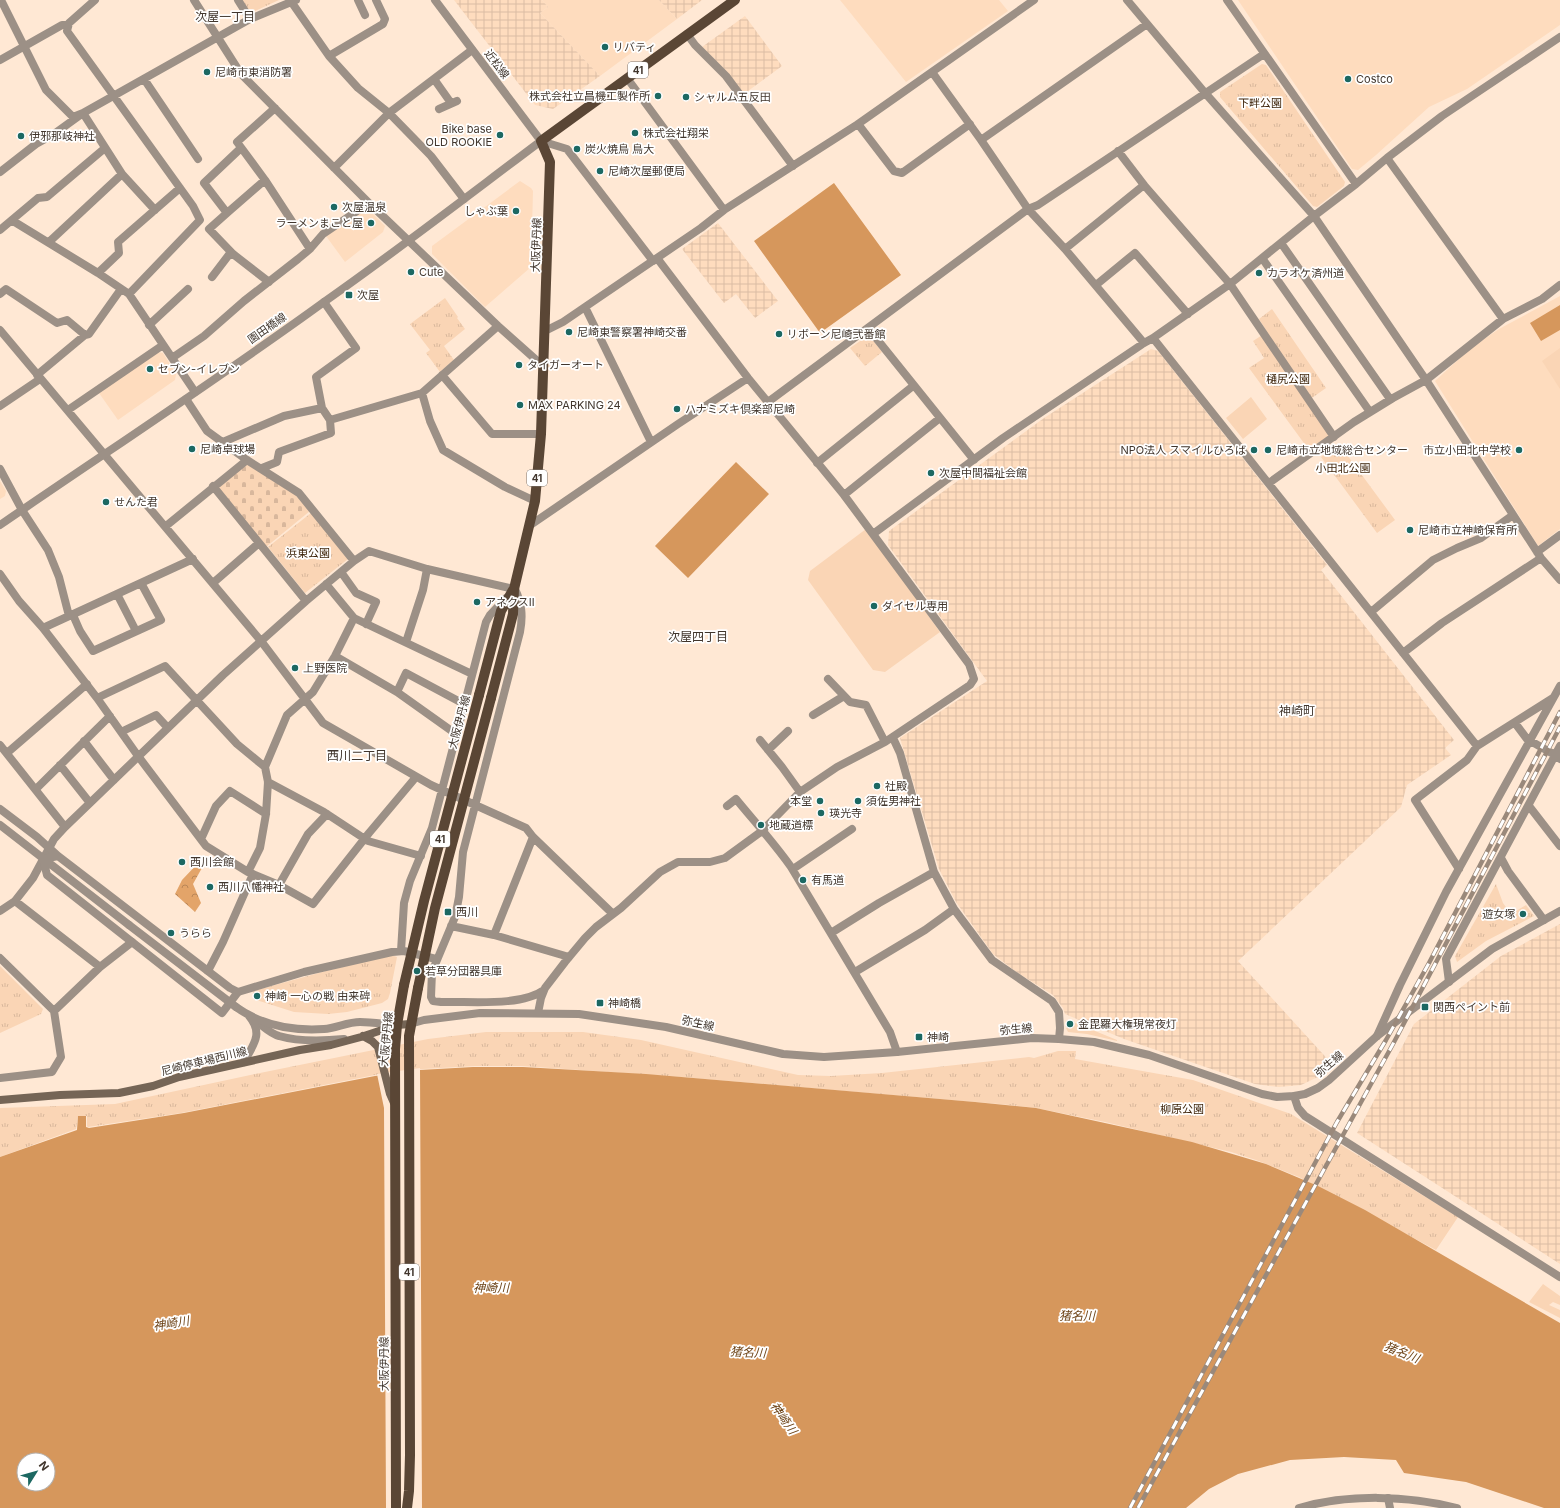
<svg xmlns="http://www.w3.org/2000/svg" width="1560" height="1508" viewBox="0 0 1560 1508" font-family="Inter,'Noto Sans JP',sans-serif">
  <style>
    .built { fill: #fedcbe }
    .industrial { fill: url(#industrial-grid) }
    .green { fill: #fad5b5 }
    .forest { fill: url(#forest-crowns) }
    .cemetery { fill: url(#cemetery-stones) }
    .park { fill: url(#park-tufts) }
    .water { fill: #d6975c; fill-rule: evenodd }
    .pier { fill: #ffe8d4 }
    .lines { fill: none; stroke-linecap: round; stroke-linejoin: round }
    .minor { stroke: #9c9086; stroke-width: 8 }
    .tertiary { stroke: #9c9086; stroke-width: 8 }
    .secondary { stroke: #756556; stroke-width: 8 }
    .primary { stroke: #5a4635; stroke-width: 10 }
    .rail-casing { stroke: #9a897b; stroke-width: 4.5 }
    .rail { stroke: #fff; stroke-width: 3; stroke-dasharray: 9; stroke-linecap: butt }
    .tertiary-bridge { stroke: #9c9086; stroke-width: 8 }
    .primary-bridge { stroke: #5a4635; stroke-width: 10 }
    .poi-dot { fill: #1c6862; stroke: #fff; stroke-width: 1.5 }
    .labels { text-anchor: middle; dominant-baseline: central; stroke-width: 3.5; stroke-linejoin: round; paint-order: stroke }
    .shield { fill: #fff; stroke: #7a726c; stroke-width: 1 }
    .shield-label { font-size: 10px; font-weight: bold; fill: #41362d }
    .poi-label { font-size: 11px; fill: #41362d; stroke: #fff; text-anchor: start }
    .street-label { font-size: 11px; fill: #41362d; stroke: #fff }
    .park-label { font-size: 11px; fill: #3e240a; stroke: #fff }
    .neighbourhood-label { font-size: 12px; fill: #41362d; stroke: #fff }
    .water-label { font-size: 12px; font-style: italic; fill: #6e4418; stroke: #fff }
  </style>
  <defs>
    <pattern id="industrial-grid" width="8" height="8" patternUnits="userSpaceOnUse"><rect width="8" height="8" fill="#fedcbe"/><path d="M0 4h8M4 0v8" fill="none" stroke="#dbbda4"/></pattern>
    <pattern id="forest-crowns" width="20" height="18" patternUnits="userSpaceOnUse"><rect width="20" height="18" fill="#e3a469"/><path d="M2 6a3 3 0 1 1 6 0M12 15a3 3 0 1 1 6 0" fill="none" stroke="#ba8657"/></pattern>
    <pattern id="cemetery-stones" width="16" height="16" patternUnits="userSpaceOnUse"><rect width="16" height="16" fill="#fad5b5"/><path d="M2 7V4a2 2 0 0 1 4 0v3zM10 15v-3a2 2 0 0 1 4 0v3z" fill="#d8b79c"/></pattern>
    <pattern id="park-tufts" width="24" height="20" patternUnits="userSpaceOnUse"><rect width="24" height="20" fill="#fad5b5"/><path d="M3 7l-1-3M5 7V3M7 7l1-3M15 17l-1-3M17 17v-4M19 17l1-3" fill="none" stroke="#d8b79c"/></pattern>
  </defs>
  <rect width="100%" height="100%" fill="#ffe8d4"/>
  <path class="built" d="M542 0H659L677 19 600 76 540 13 548 7Z
    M840 0H999L1008 11 906 82Z
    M1238 0H1560V25L1467 89 1429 107 1376 155 1358 170 1352 169Z
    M520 181 531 188 533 191 531 267 485 307 432 254V246Z
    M364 209H368L385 226 383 232 345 262 326 236Z
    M1560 296V529L1538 546 1435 381 1471 348 1499 329Z
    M158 352 163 353 176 374 175 380 118 420 99 393Z
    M0 481 6 491 5 496 0 499Z"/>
  <path class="industrial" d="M454 0H542L548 7 540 13 600 76 553 109 535 105Z
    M659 0H702L677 19Z
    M745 16 782 66 744 94 702 47Z
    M718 223 778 301 755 318 736 294 724 303 682 249Z
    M1151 349 1158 351 1327 565 1321 570 1454 740 1445 748 1451 755 1407 785 1401 807 1238 961 1333 1065 1320 1076 1301 1085 1279 1087 1255 1084 1124 1039 1065 1014 1063 1008 1053 995 1015 971 993 954 956 902 939 869 900 738 987 681 888 545 889 531 1044 418Z
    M1560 924V1264L1357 1133 1414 1024 1501 956Z"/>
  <path class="green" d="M1560 348V389L1542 361Z
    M1251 397 1267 419 1243 439 1226 418Z
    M866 529 940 632 885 672 873 670 808 580 810 571Z
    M1073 1022 1117 1040V1041L1087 1034 1068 1032 1066 1028 1072 1027Z
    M1543 1284 1560 1296V1305L1553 1302 1549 1305 1560 1310V1318L1529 1302Z"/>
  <path class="forest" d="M200 861 203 866 193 884 201 903 195 912 175 894 182 880Z"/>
  <path class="cemetery" d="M249 464 297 495 310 511 266 547 219 489 220 485 245 465Z"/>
  <path class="park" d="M242 0H279L253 12 248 10Z
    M1262 64 1266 65 1345 182 1344 186 1317 207 1313 206 1220 97V92Z
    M445 298 458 317 457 318 465 329 444 346 454 360 440 372 426 353 430 350 410 324Z
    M1272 309 1326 388 1306 402 1330 435 1309 450 1249 368 1264 358 1253 341 1267 332 1259 319Z
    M863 339H872L882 352 865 366 850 348Z
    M1339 444 1395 520 1377 533 1321 457Z
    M311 513 348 559 305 593 268 547Z
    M1496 884 1503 903 1511 914 1526 905 1534 916 1486 941 1457 962 1455 956Z
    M391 955 397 957 390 993 388 999 382 1003 347 1012 328 1014 294 1012 253 999V991L326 971Z
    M0 966 43 1009 41 1014 0 1033Z
    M486 1032H583L641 1040 798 1075 831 1076 882 1073 1029 1057 1034 1058 1058 1051H1076L1075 1059 1193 1080 1291 1114 1458 1217 1436 1250 1299 1177 1256 1160 1231 1152 1105 1122 1036 1108 999 1104 680 1077 522 1066H475L423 1069 375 1075 181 1113 88 1127 87 1126V1116H78L76 1129 0 1157V1108L115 1104 255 1074 428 1039Z"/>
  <path class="water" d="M834 183 901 275 820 333 754 241Z
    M1560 305V330L1541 341 1530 323Z
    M736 462 769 494 688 578 655 546Z
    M473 1067H523L646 1074 975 1102 1036 1108 1192 1142 1266 1164 1318 1186 1365 1210 1560 1323V1508H1544L1466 1482 1404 1473 1396 1460 1344 1457 1290 1460 1238 1474 1209 1489 1186 1508H0V1157L77 1130 78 1116H86V1127L89 1128 184 1113 375 1076 420 1070ZM24 1460H48V1484H24Z"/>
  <path class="pier" d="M420 1068 422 1508H386L384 1108 377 1074Z"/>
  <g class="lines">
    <path class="minor" d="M1 0 46 90 73 117 83 113 250 19 296 0
      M95 0 69 23 67 31 193 206 200 220 129 294
      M194 0 241 74 369 203 498 326 543 366
      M238 0 250 19
      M290 0 329 56 358 88 389 113 431 156 464 199
      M358 0 365 15
      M1127 0 1206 94 1314 216 1426 380 1541 558 1560 580
      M1227 0 1356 184
      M687 34 695 45 726 76 793 166
      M329 56 383 24 385 19 376 0
      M0 60 62 25H68
      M932 72 981 140 1028 209 1065 249 1144 343
      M627 78 724 210
      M144 79 198 159
      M434 79 451 103
      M275 108 237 142 265 180 310 249
      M439 109 457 101
      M858 124 894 171 902 173 970 124
      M981 140 1147 24
      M541 141 567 149 653 261
      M241 148 204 183 227 213 209 229 233 254 269 282
      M1118 151 1144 185
      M1387 158 1503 319
      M334 168 389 113 472 50
      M0 172 36 144 54 134 83 113 122 174 155 210
      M227 213 265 180
      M13 221 98 273 129 294 195 392
      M0 230 38 198 47 197 105 148
      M49 242 122 174
      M1281 243 1390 399
      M1065 249 1144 185 1230 284 1334 437
      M1262 258 1370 412
      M98 273 119 253 118 242 180 188
      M212 277 231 252
      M1096 285 1135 253 1188 314
      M0 294 6 289 57 323 67 320 85 335
      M585 307 651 442
      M149 325 188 289
      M868 328 974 460
      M0 330 261 641 323 723 431 785 526 828 533 837 613 914
      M545 331 563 322 585 307 701 228 724 210 858 124 1034 0
      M1153 338 1477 746 1467 760 1415 800 1459 869
      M172 358 204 336 244 301 298 259 310 249 323 234 369 203
      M37 375 85 335 89 334 121 289
      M442 375 492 434H541
      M422 393 430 421 443 450 505 487 535 501
      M186 399 207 431 247 460 299 493 354 561
      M768 402 1028 209 1038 205 1264 54
      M0 406 40 379
      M68 410 163 345
      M330 420 422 393 498 326
      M223 442 284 416 322 408
      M817 463 913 386
      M262 468 277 462 279 452 331 433 330 420 322 408 316 377 356 348 324 302
      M0 469 22 510 48 550 59 577 69 616
      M1269 483 1354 422 1393 398 1426 380 1503 319 1542 299 1560 285
      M213 486 306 601
      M844 495 940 418
      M166 526 247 460
      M529 526 678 424 748 378
      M873 534 1003 438 1144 343 1153 338 1230 284 1314 216 1356 184 1387 158 1442 116 1560 37
      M1537 552 1560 535
      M341 572 356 593 376 602 366 624
      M0 574 19 601 43 628 97 698 138 756 206 846 248 872 279 885 313 904 369 833 416 777
      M213 583 259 543
      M326 584 354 618 472 674
      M515 589C522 604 523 616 520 632L463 852 459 897 455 917 432 972 431 997 433 1001 441 1002C469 1001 521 1007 544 990
      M117 594 136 631
      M1371 612 1433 560 1457 548 1481 538 1513 515
      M73 615 80 631 93 651 161 620 141 583
      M43 628 193 559
      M406 642 423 590 427 569
      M1403 653 1442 623 1541 558
      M335 656 397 692 456 734
      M828 679 850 702 866 705 885 742
      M397 692 406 673 464 704
      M97 698 165 666 237 744 265 767 268 782 266 814 260 848 248 872
      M813 715 844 696
      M1515 723 1527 739 1555 755 1560 759
      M121 732 156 715 168 728
      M893 738 900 753 934 872 954 909 992 960 1052 1001 1059 1012 1060 1028 1059 1039
      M760 740 782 767 800 792
      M84 741 114 780
      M0 745 65 827
      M1477 746 1553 698
      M768 750 788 731
      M7 753 87 684
      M60 765 90 803
      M265 767 287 715 313 692 335 656 354 618
      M268 782 324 812 368 841 421 856
      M36 789 110 716
      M727 806 736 799C754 821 774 843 791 867L890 1032 897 1052
      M1529 806 1560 846
      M201 839 216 806 230 791 266 814
      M1501 858 1508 871 1544 920
      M793 869 852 829
      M279 885 308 834 327 814
      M15 901 100 967
      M0 911 15 901 33 878 54 839 65 827 223 675 306 601 354 561 369 551 427 569 514 589
      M451 926 494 935 569 957
      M831 933 879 903 934 872
      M494 935 533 837
      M401 951 404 903 410 881 432 828 486 622 490 615 506 598
      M0 958 54 1011 100 967 132 942
      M208 971 223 942 253 874
      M855 972 925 930 954 909
      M1449 982 1446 959 1560 746
      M238 992 304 972 392 952 404 951 436 959
      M538 1013 541 998 545 988 565 962 585 938 596 927 621 908 660 872 678 862H710L725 858 762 831 800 792 837 767 885 742 970 685 974 679 969 664 844 495 748 378 657 258
      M253 1019C261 1024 270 1034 279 1036 299 1042 323 1041 344 1039
      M1377 1036 1400 985 1446 892 1560 686
      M0 1078 52 1072 61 1057 54 1011
      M1294 1096 1298 1108 1305 1116 1560 1277
      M1299 1508C1348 1494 1407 1495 1457 1508"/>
    <path class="tertiary" d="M0 525C108 451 218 379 324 302 398 250 469 195 541 141L435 0
      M0 809 37 837 58 856
      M0 825 129 925
      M58 856 230 988 238 992 222 1013 47 875 43 859Z
      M236 1007C261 1025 293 1031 324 1029 336 1028 348 1022 360 1022 372 1022 384 1024 397 1025
      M410 1024 424 1020 480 1013 579 1014 666 1027 783 1054 824 1057 897 1052 1032 1038 1059 1039 1094 1042 1149 1055 1262 1094 1277 1097 1294 1096 1305 1094 1318 1088 1329 1080 1377 1036 1492 949 1560 911
      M244 1062C253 1045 264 1034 249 1016
      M1388 1498 1390 1508"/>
    <path class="secondary" d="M363 1036 372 1041 378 1047 390 1094 394 1103
      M0 1100 60 1095 119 1093 153 1086 179 1077 300 1050 331 1045 361 1037 397 1025 410 1024"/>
    <path class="primary" d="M479 695 501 611 513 590
      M491 698 513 614 514 589 535 501 541 434 550 162 541 141 735 0
      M396 1508 395 1049 397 1025 404 985
      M407 1508 409 1491 410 1455 409 1036 418 988"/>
    <defs>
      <path id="rail" d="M1130 1508 1337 1122 1386 1040 1429 963 1560 712
        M1138 1508 1393 1044 1560 727"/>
    </defs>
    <use href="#rail" class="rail-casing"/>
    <use href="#rail" class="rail"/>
    <path class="tertiary-bridge" d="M129 925 236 1007"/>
    <path class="primary-bridge" d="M404 985 424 901 479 695
      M418 988 435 908 491 698"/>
  </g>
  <g class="poi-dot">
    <circle cx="605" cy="47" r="4"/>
    <circle cx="207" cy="72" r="4"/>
    <circle cx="1348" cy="79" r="4"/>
    <circle cx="658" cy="96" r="4"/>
    <circle cx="686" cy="97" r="4"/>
    <circle cx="635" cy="133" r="4"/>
    <circle cx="500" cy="135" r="4"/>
    <circle cx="21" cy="136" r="4"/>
    <circle cx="577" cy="149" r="4"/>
    <circle cx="600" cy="171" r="4"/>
    <circle cx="334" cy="207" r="4"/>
    <circle cx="516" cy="211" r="4"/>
    <circle cx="371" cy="223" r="4"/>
    <circle cx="411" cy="272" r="4"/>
    <circle cx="1259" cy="273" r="4"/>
    <rect x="345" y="291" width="8" height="8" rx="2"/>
    <circle cx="569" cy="332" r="4"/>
    <circle cx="779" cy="334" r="4"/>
    <circle cx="519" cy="365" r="4"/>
    <circle cx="150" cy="369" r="4"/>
    <circle cx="520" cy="405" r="4"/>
    <circle cx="677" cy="409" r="4"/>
    <circle cx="192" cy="449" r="4"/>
    <circle cx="1254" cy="450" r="4"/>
    <circle cx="1268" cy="450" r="4"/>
    <circle cx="1519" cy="450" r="4"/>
    <circle cx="931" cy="473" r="4"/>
    <circle cx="106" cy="502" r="4"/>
    <circle cx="1410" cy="530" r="4"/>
    <circle cx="477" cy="602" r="4"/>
    <circle cx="874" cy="606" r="4"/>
    <circle cx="295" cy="668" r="4"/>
    <circle cx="877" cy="786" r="4"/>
    <circle cx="820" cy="801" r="4"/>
    <circle cx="858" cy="801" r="4"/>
    <circle cx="821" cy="813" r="4"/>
    <circle cx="761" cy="825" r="4"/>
    <circle cx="182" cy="862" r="4"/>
    <circle cx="803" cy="880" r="4"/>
    <circle cx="210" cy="887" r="4"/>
    <rect x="444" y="908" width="8" height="8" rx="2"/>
    <circle cx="1523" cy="914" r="4"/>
    <circle cx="171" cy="933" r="4"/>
    <circle cx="417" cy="971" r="4"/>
    <circle cx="257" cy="996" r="4"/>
    <rect x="596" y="999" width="8" height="8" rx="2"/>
    <rect x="1421" y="1003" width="8" height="8" rx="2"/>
    <circle cx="1070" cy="1024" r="4"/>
    <rect x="915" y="1033" width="8" height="8" rx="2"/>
  </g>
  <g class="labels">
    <g class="shield">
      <rect x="628" y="62" width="20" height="16" rx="3"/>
      <rect x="527" y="470" width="20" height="16" rx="3"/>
      <rect x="430" y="831" width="20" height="16" rx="3"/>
      <rect x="399" y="1264" width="20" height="16" rx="3"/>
    </g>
    <g class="shield-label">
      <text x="638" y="70">41</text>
      <text x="537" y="478">41</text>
      <text x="440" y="839">41</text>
      <text x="409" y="1272">41</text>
    </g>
    <g class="poi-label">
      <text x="613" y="47">リバティ</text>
      <text x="215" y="72">尼崎市東消防署</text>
      <text x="1356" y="79">Costco</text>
      <text x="650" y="96" text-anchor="end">株式会社立昌機工製作所</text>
      <text x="694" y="97">シャルム五反田</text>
      <text x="492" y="129" text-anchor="end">Bike base<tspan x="492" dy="13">OLD ROOKIE</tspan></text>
      <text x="643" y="133">株式会社翔栄</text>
      <text x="29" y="136">伊邪那岐神社</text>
      <text x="585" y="149">炭火焼鳥 鳥大</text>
      <text x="608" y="171">尼崎次屋郵便局</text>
      <text x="342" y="207">次屋温泉</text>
      <text x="508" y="211" text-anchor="end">しゃぶ葉</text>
      <text x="363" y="223" text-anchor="end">ラーメンまこと屋</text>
      <text x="419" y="272">Cute</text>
      <text x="1267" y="273">カラオケ済州道</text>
      <text x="357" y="295">次屋</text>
      <text x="577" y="332">尼崎東警察署神崎交番</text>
      <text x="787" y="334">リボーン尼崎弐番館</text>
      <text x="527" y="365">タイガーオート</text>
      <text x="158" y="369">セブン-イレブン</text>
      <text x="528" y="405">MAX PARKING 24</text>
      <text x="685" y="409">ハナミズキ倶楽部尼崎</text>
      <text x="200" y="449">尼崎卓球場</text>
      <text x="1246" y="450" text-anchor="end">NPO法人 スマイルひろば</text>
      <text x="1276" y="450">尼崎市立地域総合センター</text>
      <text x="1511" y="450" text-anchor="end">市立小田北中学校</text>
      <text x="939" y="473">次屋中間福祉会館</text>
      <text x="114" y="502">せんた君</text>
      <text x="1418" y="530">尼崎市立神崎保育所</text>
      <text x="485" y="602">アネクスⅡ</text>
      <text x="882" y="606">ダイセル専用</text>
      <text x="303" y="668">上野医院</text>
      <text x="885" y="786">社殿</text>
      <text x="812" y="801" text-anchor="end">本堂</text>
      <text x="866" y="801">須佐男神社</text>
      <text x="829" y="813">瑛光寺</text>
      <text x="769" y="825">地蔵道標</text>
      <text x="190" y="862">西川会館</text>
      <text x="811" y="880">有馬道</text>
      <text x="218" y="887">西川八幡神社</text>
      <text x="456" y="912">西川</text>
      <text x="1515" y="914" text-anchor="end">遊女塚</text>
      <text x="179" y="933">うらら</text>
      <text x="425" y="971">若草分団器具庫</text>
      <text x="265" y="996">神崎 一心の戦 由来碑</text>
      <text x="608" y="1003">神崎橋</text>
      <text x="1433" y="1007">関西ペイント前</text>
      <text x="1078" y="1024">金毘羅大権現常夜灯</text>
      <text x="927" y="1037">神崎</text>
    </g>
    <g class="street-label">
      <text transform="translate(497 64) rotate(53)">近松線</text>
      <text transform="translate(536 245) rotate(-88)">大阪伊丹線</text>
      <text transform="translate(267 328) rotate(-35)">園田橋線</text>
      <text transform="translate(459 722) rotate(-75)">大阪伊丹線</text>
      <text transform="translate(698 1023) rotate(13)">弥生線</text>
      <text transform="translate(1016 1029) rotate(-5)">弥生線</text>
      <text transform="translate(386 1039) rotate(-85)">大阪伊丹線</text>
      <text transform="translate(204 1061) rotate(-14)">尼崎停車場西川線</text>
      <text transform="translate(1329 1064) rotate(-40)">弥生線</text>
      <text transform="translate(384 1364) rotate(-90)">大阪伊丹線</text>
    </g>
    <g class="park-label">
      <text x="1260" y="103">下畔公園</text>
      <text x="1288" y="379">樋尻公園</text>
      <text x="1343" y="468">小田北公園</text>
      <text x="308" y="553">浜東公園</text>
      <text x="1182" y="1109">柳原公園</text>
    </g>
    <g class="neighbourhood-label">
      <text x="225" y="16">次屋一丁目</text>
      <text x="698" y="636">次屋四丁目</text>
      <text x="1297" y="710">神崎町</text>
      <text x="357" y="755">西川二丁目</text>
    </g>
    <g class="water-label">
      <text x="491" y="1287">神崎川</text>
      <text x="1077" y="1315">猪名川</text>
      <text transform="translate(171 1323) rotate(-9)">神崎川</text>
      <text transform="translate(748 1352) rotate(3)">猪名川</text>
      <text transform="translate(1402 1352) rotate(22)">猪名川</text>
      <text transform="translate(784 1418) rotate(55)">神崎川</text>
    </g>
  </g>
  <g transform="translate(36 1472) rotate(53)"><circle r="19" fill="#ffffff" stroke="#b3afab"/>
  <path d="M0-3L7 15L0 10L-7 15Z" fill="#1c6862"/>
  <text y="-6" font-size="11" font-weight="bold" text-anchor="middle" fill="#41362d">N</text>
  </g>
</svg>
